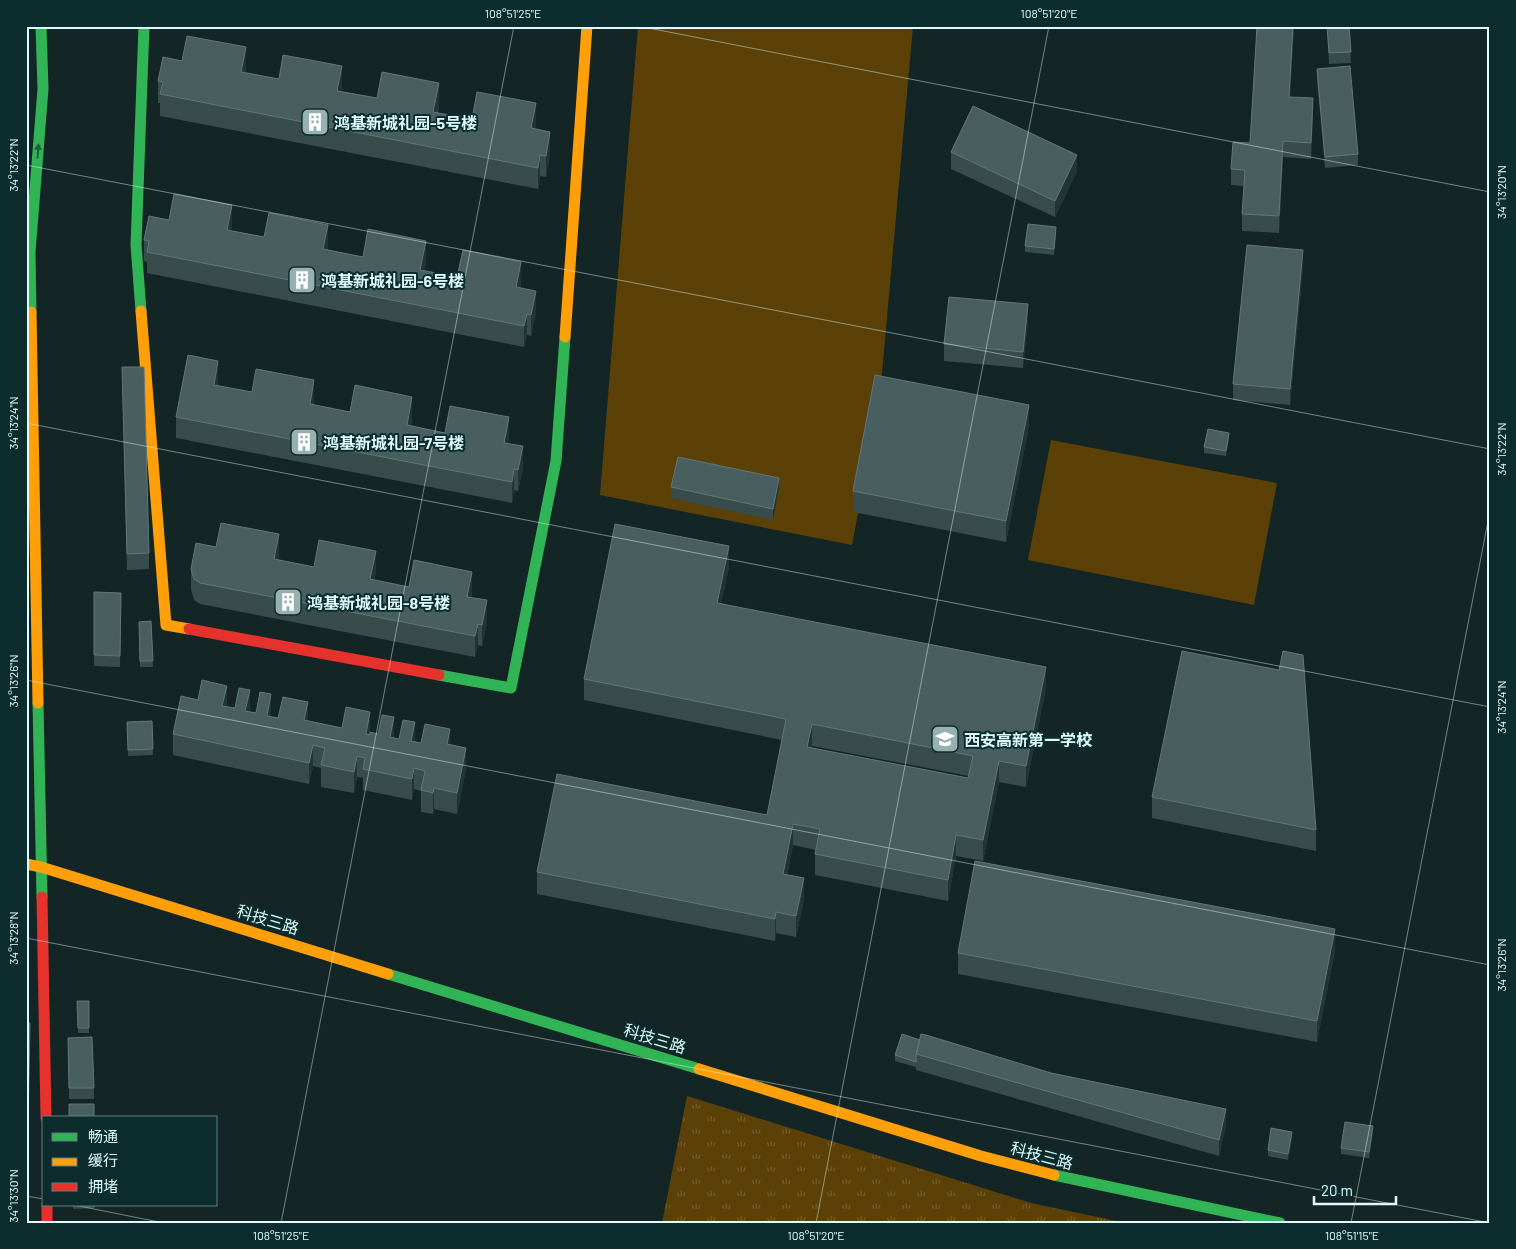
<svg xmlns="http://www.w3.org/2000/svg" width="1516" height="1249" viewBox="0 0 1516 1249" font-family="Barlow,'Noto Sans SC',sans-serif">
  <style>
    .grass { fill: url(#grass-tufts) }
    .green { fill: #5b4108 }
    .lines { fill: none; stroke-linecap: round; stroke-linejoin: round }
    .fast { stroke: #30b455; stroke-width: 11 }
    .slow { stroke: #ff9f0a; stroke-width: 11 }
    .jam { stroke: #e5322d; stroke-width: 11 }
    .wall { fill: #384c4c; fill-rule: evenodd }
    .shaded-wall { fill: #223535 }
    .building { fill: #495f5f; stroke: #617878; fill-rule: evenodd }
    .oneway { fill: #1a623d }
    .ticks { fill: none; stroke: #defcfc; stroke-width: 1; stroke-opacity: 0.45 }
    .labels { text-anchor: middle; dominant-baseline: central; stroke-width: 4; stroke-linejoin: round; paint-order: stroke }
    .poi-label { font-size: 16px; font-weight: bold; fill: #defcfc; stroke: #0c2c2d; text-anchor: start }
    .street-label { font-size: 16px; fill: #defcfc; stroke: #0c2c2d }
    .neatline { fill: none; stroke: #defcfc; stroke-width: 2 }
    .ticks-label { font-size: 12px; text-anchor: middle; fill: #defcfc }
  </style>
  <defs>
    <pattern id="grass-tufts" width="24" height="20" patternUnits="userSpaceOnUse" patternTransform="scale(1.25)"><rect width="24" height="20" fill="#5b4108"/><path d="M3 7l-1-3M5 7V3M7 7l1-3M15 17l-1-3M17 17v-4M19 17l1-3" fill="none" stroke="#725d2d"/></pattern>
  </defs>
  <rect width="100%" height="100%" fill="#142525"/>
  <path class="grass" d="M687 1096 1031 1203 1126 1223H662Z"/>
  <path class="green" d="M638 26H913L880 396 852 545 600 495Z
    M1051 440 1277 483 1254 605 1028 560Z"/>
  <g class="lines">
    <path class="fast" d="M141 311 136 245 144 26
      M31 312 30 252 43 89 41 26
      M439 675 511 688 556 461 565 337
      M38 703 42 897
      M388 974 699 1069
      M1054 1175 1280 1223"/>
    <path class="slow" d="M141 311 166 625 189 629
      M31 312 38 703
      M565 337 587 26
      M26 864 41 867 388 974
      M699 1069 981 1156 1054 1175"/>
    <path class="jam" d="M189 629 439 675
      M42 897 46 1118
      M47 1205V1223"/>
  </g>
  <path class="wall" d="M534 26H548L547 29Z
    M1294 26 1290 97 1313 115 1311 159 1283 157 1279 233 1242 231V214L1244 186 1231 185V169L1250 143Z
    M1327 26H1349L1351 63 1329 64Z
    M182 61 246 69 245 72 279 79 342 87 341 91 377 98 439 104 438 113 472 119 536 124 535 129 550 153 546 177 540 176 538 189 160 116V103H158V81Z
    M1317 69 1358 154V165L1325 168 1317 80Z
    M951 152 1077 171 1055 217 951 169Z
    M169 220 232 226 231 231 264 237 328 246 327 250 363 257 426 262 424 270 457 277 521 283 520 288 536 312 531 336 527 335 524 347 147 273V262L144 261V240Z
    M1056 232 1054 255 1025 252V246Z
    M1303 267 1290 405 1233 400V384Z
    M1028 320 1023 368 944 361V344Z
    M122 367 149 553V569L127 570Z
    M218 382V386L252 392 314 402V405L350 412 412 418 411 426 445 433 509 438 508 444 523 468 518 491 514 490 512 503 176 438V417Z
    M1029 426 1006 542 853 512V491Z
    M1229 438 1226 456 1204 453V447Z
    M671 487 779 489 773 520 671 498Z
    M216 547 279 556 278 560 314 567 376 572 374 580 409 587 472 593 471 597 487 622 482 646 478 645 475 657 200 604 194 600 191 590V569Z
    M729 567 721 603 1046 688 1026 787 999 782 983 861 956 856 948 901 815 875V854L816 850 793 845 787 875 804 899 796 937 776 933 775 941 537 894V872L767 815 782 740 584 700V679ZM812 746 969 776 968 778 812 748Z
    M94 592 121 593 120 667 94 666Z
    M151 621 153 667H140L139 622Z
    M227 707 271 717 308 721 370 734 394 738 421 743 450 745 466 769 457 814 434 809 433 814 421 812V791L414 789 412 800 363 790V778L357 777 354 793 321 787V768L313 766 309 784 173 755V734Z
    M152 721 153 755 128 756 127 722Z
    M1152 797 1316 830V851L1152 818Z
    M1335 950 1317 1042 958 974V953Z
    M77 1001H89V1033H78Z
    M26 1023H30L28 1135 26 1134Z
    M68 1038 94 1088V1099H69Z
    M920 1040 1226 1125 1219 1156 916 1070V1067L895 1061V1055Z
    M1373 1131 1369 1158 1341 1154V1148Z
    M1292 1137 1288 1160 1268 1156V1150Z
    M73 1205H95V1208L73 1209Z"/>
  <path class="shaded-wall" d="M1293 26H1294L1289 113V97Z
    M246 47V69L241 93V72Z
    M342 66V87L337 112V91Z
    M439 83V104L433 133V112Z
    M1313 98V115L1311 159V143Z
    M536 103V124L531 150V128Z
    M550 132V153L546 177V156Z
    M1283 141V157L1279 233V216Z
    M540 155V176L538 189V168Z
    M1077 155V171L1055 217V201Z
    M232 205V226L227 251V230Z
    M328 225V246L323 270V249Z
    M426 241V262L420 291V270Z
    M1303 250V267L1290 405V389Z
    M521 262V283L516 308V287Z
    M536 291V312L531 336V315Z
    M1028 304V320L1023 368V352Z
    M527 314V335L524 347V326Z
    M218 361V382L214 406V385Z
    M314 380V402L310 425V404Z
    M412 397V418L407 446V425Z
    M1029 405V426L1006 542V521Z
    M509 417V438L504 464V443Z
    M1229 433V438L1226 456V451Z
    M523 446V468L518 491V470Z
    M514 469V490L512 503V482Z
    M779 478V489L773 520V509Z
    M279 534V556L274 580V559Z
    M729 546V567L717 624V603Z
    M376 551V572L370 600V579Z
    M472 572V593L467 618V597Z
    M487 600V622L482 646V625Z
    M478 624V645L475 657V636Z
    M1046 667V688L1026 787V766Z
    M227 686V707L222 706Z
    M250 690V711L245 732V711Z
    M271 694V716L267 737V716Z
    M308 702V724L304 720Z
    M370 712V733L366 755V734Z
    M394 717V738L390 737Z
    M415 722V743L411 741Z
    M812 724V746L807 768V747Z
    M450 729V750L447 744Z
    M313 745V766L309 784V763Z
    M466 748V769L457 814V793Z
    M357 756V777L354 793V772Z
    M999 761V782L983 861V840Z
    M414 768V789L412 800V779Z
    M434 788V809L433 814V793Z
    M793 824V845L783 895V874Z
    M956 835V856L948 901V880Z
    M804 878V899L796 937V916Z
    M776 912V933L775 941V919Z
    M1335 929V950L1317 1042V1021Z
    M1226 1109V1125L1219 1156V1140Z
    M1373 1126V1131L1369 1158V1152Z
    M1292 1132V1137L1288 1160V1154Z"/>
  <path class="building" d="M1257 26H1293L1289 97 1313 98 1311 143 1283 141 1279 216 1242 214 1245 170 1231 169 1233 142 1250 143Z
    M1327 26H1349L1351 52 1329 53Z
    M187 36 246 47 241 72 279 79 283 55 342 66 337 91 377 98 382 72 439 83 433 112 472 119 477 92 536 103 531 128 550 132 546 156 540 155 538 168 160 94 163 82 158 81 163 57 182 61Z
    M1350 66 1358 154 1325 157 1317 69Z
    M973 106 1077 155 1055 201 951 152Z
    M174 194 232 205 227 230 264 237 269 213 328 225 323 249 363 257 368 229 426 241 420 270 457 277 463 250 521 262 516 287 536 291 531 315 527 314 524 326 147 252 149 241 144 240 149 216 169 220Z
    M1028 224 1056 227 1054 249 1025 246Z
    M1247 245 1303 250 1290 389 1233 384Z
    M949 297 1028 304 1023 352 944 344Z
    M188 355 218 361 214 385 252 392 256 369 314 380 310 404 350 412 355 385 412 397 407 425 445 433 450 406 509 417 504 443 523 446 518 470 514 469 512 482 176 417Z
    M122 367H144L149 553 127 554Z
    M875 375 1029 405 1006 521 853 491Z
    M1208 429 1229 433 1226 451 1204 447Z
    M678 457 779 478 773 509 671 487Z
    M221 523 279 534 274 559 314 567 319 540 376 551 370 579 409 587 414 560 472 572 467 597 487 600 482 625 478 624 475 636 200 583 194 579 191 569 196 543 216 547Z
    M615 524 729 546 717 603 1046 667 1026 766 999 761 983 840 956 835 948 880 815 854 820 829 793 824 783 874 804 878 796 916 776 912 775 919 537 872 557 774 767 815 786 719 584 679ZM812 724 973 756 968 778 807 747Z
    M94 592 121 593 120 656 94 655Z
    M151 621 153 661H140L139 622Z
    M1182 651 1279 670 1283 651 1303 655 1316 830 1152 797Z
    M202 680 227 686 222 706 235 708 239 688 250 690 245 711 256 713 260 692 271 694 267 716 278 718 283 697 308 702 304 720 342 728 346 707 370 712 366 734 370 735V732L378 734 382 715 394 717 390 737 399 739 403 720 415 722 411 741 421 743 425 724 450 729 447 744 466 748 457 793 434 788 433 793 421 790 425 771 414 768 412 779 363 769 365 758 357 756 354 772 321 765 325 748 313 745 309 763 173 734 181 696 198 700Z
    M152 721 153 749 128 750 127 722Z
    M975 861 1335 929 1317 1021 958 953Z
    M77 1001H89V1028H78Z
    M26 1023H30L28 1123H26Z
    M902 1034 920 1040 916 1054V1062L895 1055Z
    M921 1034 926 1035 1051 1073 1226 1109 1219 1140 916 1054Z
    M92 1037 94 1088H69L68 1038Z
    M69 1104H94V1118L69 1117Z
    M1345 1122 1373 1126 1369 1152 1341 1148Z
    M1271 1128 1292 1132 1288 1154 1268 1150Z"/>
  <defs><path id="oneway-solid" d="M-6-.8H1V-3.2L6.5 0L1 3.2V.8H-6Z" transform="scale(1.25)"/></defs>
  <use class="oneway" href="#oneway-solid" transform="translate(38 151) rotate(-86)"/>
  <path class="ticks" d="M638 26 1490 192M26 165 1490 449M26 423 1490 707M26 680 1490 965M26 938 1490 1223M26 1196 44 1199M74 1205 164 1223M281 1223 514 26M816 1223 1049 26M1351 1223 1490 511"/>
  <defs>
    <symbol id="building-square" viewBox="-11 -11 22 22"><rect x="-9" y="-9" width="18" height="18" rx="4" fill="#97b1b1" stroke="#0c2c2d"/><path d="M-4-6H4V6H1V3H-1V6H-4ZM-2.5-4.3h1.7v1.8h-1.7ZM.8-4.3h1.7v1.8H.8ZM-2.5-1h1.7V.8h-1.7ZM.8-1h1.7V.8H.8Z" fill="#fff"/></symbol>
    <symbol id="school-square" viewBox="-11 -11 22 22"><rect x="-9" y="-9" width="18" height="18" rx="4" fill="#97b1b1" stroke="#0c2c2d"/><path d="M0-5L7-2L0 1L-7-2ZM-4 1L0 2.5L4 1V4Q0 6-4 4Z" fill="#fff"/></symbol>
  </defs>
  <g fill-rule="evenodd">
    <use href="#building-square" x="299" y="106" width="32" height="32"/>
    <use href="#building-square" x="286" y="264" width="32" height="32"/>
    <use href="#building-square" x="288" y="426" width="32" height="32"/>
    <use href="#building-square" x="272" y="586" width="32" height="32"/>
    <use href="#school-square" x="929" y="723" width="32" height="32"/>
  </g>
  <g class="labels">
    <g class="poi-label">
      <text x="334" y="122">鸿基新城礼园-5号楼</text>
      <text x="321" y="280">鸿基新城礼园-6号楼</text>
      <text x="323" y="442">鸿基新城礼园-7号楼</text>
      <text x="307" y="602">鸿基新城礼园-8号楼</text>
      <text x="964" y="739">西安高新第一学校</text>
    </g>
    <g class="street-label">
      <text transform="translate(268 919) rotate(17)">科技三路</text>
      <text transform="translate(655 1038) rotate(17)">科技三路</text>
      <text transform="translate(1042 1155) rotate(15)">科技三路</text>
    </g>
  </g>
  <rect width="1516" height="1249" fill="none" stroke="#0c2c2d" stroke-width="55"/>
  <rect x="42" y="1116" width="175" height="90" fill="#0c2c2d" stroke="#607f80"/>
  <rect x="52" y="1133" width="25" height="8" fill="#30b455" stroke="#607f80"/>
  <text x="88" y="1142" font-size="15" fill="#defcfc">畅通</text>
  <rect x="52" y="1158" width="25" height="8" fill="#ff9f0a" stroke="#607f80"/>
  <text x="88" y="1166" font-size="15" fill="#defcfc">缓行</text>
  <rect x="52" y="1183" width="25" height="8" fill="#e5322d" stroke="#607f80"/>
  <text x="88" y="1192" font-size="15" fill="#defcfc">拥堵</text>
  <path d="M1314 1196v8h82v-8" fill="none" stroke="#defcfc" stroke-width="2.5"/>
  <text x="1321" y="1196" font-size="15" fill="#defcfc" stroke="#0c2c2d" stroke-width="4" paint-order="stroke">20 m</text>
  <rect x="28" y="28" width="1460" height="1194" class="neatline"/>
  <g class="ticks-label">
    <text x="513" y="18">108°51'25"E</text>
    <text x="1049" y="18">108°51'20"E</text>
    <text transform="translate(14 165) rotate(-90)" y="4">34°13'22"N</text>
    <text transform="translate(1502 192) rotate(-90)" y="4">34°13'20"N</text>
    <text transform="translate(14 423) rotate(-90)" y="4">34°13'24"N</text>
    <text transform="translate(1502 449) rotate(-90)" y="4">34°13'22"N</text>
    <text transform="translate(14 681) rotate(-90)" y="4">34°13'26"N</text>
    <text transform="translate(1502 707) rotate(-90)" y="4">34°13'24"N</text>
    <text transform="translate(14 938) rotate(-90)" y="4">34°13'28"N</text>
    <text transform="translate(1502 965) rotate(-90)" y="4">34°13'26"N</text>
    <text transform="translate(14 1196) rotate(-90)" y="4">34°13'30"N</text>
    <text x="281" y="1240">108°51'25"E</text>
    <text x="816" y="1240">108°51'20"E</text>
    <text x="1352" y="1240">108°51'15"E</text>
  </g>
</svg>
